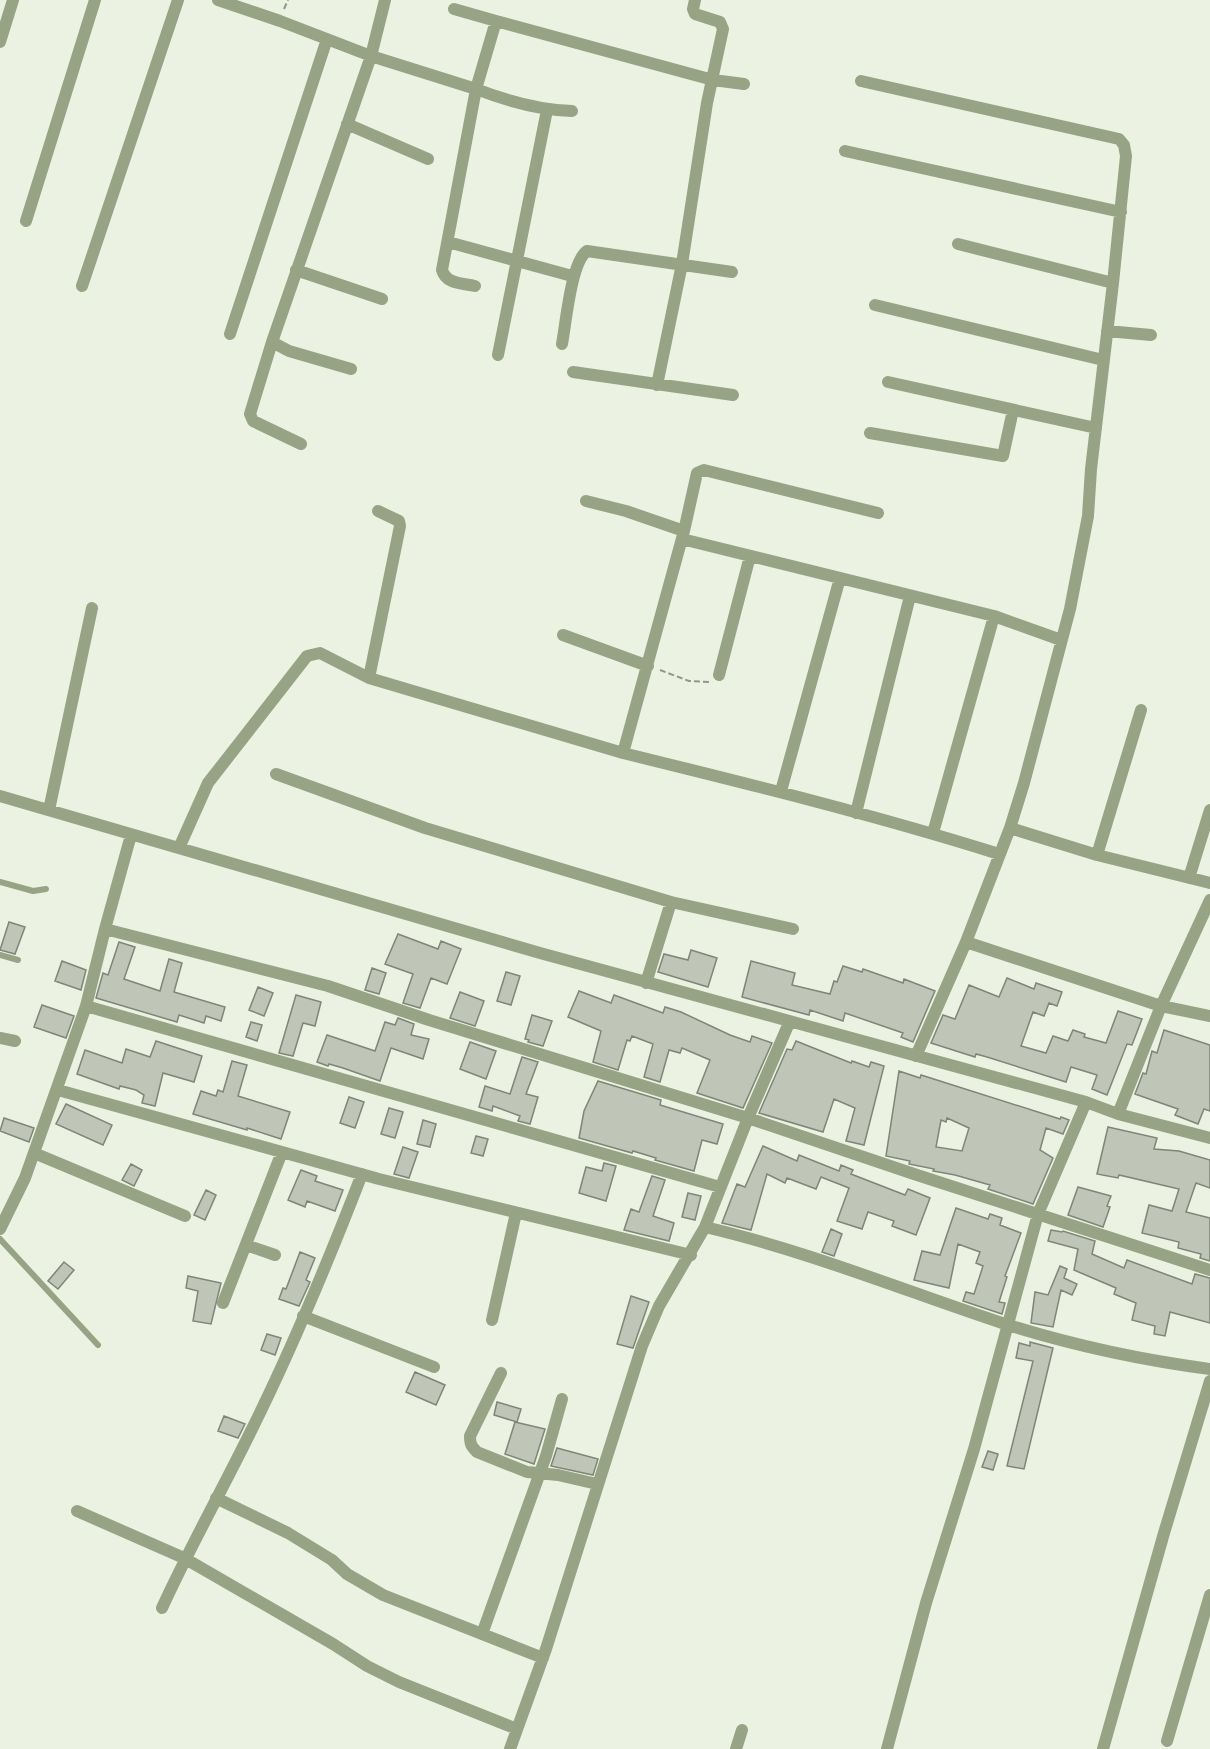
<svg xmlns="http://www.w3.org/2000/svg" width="1210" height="1749" viewBox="0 0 1210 1749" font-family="Poppins,sans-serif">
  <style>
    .building { fill: #c0c6b7; stroke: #7f8577; stroke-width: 1.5; fill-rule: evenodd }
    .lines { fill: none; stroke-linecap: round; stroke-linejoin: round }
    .path { stroke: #92978c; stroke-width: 2; stroke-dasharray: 6 3; stroke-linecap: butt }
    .lane { stroke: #96a384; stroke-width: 6 }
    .street { stroke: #96a384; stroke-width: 12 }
  </style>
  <rect width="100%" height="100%" fill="#ebf2e2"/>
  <path class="building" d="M9 922 25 927 15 954 0 950Z
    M398 934 438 949 441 941 461 949 447 984 431 978 420 1008 403 1003 413 974 385 964Z
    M119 942 135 947 124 979 160 991 169 959 182 963 174 992 225 1007 221 1021 206 1016 204 1023 179 1015 177 1022 96 998 103 973 108 975Z
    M691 950 717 958 708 987 658 972 664 954 688 960Z
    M62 961 86 970 81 990 55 981Z
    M751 961 795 973 792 985 830 994 834 981 837 982 843 966 862 972 863 969 903 983 904 979 935 991 913 1042 901 1037 903 1033 845 1013 843 1021 810 1010 809 1015 742 997Z
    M372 968 386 973 379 994 365 990Z
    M506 972 520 976 511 1005 497 1001Z
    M1007 978 1034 989 1036 983 1062 992 1057 1006 1049 1003 1044 1016 1033 1012 1021 1046 1046 1053 1053 1036 1068 1041 1073 1030 1085 1034 1084 1037 1106 1043 1118 1011 1142 1019 1132 1045 1127 1044 1107 1095 1092 1089 1097 1075 1071 1067 1066 1082 987 1057 976 1054 975 1057 931 1043 943 1015 955 1019 969 985 999 997Z
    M258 987 273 993 264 1016 249 1010Z
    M579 991 611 1003 614 995 663 1013 665 1007 681 1012 730 1035 750 1042 752 1036 772 1043 743 1108 697 1093 710 1060 682 1048 680 1053 669 1050 660 1082 644 1077 653 1044 632 1036 630 1041 627 1040 618 1070 593 1062 601 1031 568 1017Z
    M460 992 484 1001 475 1026 450 1018Z
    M296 995 321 1002 315 1026 303 1023 293 1056 279 1053Z
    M42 1005 74 1016 66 1038 34 1027Z
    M532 1015 552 1021 543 1046 528 1042 529 1040 525 1039Z
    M398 1018 414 1024 411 1035 429 1039 423 1059 391 1048 380 1081 343 1068 329 1064 328 1066 317 1062 327 1035 375 1051 385 1022 395 1025Z
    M251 1022 262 1025 257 1041 246 1037Z
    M1164 1030 1210 1045V1111L1204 1109 1198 1124 1175 1115 1178 1109 1135 1094 1143 1073 1146 1074 1152 1051 1157 1053Z
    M156 1041 202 1056 194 1082 163 1073 155 1106 142 1103 144 1095 136 1090 120 1086 119 1089 77 1074 85 1050 122 1063 126 1049 150 1057Z
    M796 1041 851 1063 852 1061 869 1067 871 1062 884 1066 864 1145 846 1141 855 1108 834 1099 823 1132 759 1113 787 1049 792 1050Z
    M470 1042 496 1051 486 1079 460 1069Z
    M522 1057 538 1062 526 1094 538 1097 530 1124 518 1121 520 1116 493 1106 492 1111 479 1107 485 1086 510 1094Z
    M232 1061 247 1065 238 1096 290 1112 281 1139 247 1128V1130L193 1114 201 1091 216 1096 218 1090 223 1092Z
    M899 1071 920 1078 921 1075 1060 1119 1061 1117 1069 1120 1063 1134 1046 1128 1040 1150 1053 1158 1033 1204 988 1189 990 1185 955 1175 933 1171 934 1169 909 1164 910 1161 886 1156ZM947 1118 969 1128 962 1151 936 1147 941 1120 946 1122Z
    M598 1081 661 1100 660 1105 723 1124 717 1144 702 1140 694 1171 655 1160 656 1158 633 1151 632 1153 579 1138 584 1111Z
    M349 1097 364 1102 355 1128 340 1123Z
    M66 1104 112 1125 103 1145 56 1124Z
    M389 1108 403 1112 395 1138 381 1134Z
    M4 1118 34 1128 29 1142 0 1131Z
    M423 1120 436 1124 430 1147 417 1144Z
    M1108 1127 1157 1138 1154 1149 1179 1151 1210 1160V1188L1196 1183 1186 1212 1210 1218V1261L1200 1258 1201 1254 1178 1248 1179 1242 1142 1233 1149 1205 1172 1211 1179 1189 1119 1175 1118 1178 1097 1174Z
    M476 1136 488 1139 483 1156 471 1153Z
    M763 1146 797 1161 799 1155 839 1171 841 1165 853 1170 851 1174 905 1195 908 1189 930 1198 916 1235 892 1226 894 1221 868 1212 862 1229 837 1221 849 1188 821 1177 816 1189 787 1178 785 1183 767 1174 751 1230 722 1223 737 1184 745 1187Z
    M403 1147 418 1152 409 1178 394 1174Z
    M604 1163 616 1166 606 1201 579 1193 586 1167 602 1171Z
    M131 1164 142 1170 134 1186 122 1180Z
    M301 1170 317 1176 315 1181 343 1190 335 1211 307 1201 305 1207 288 1200Z
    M652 1176 665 1180 653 1216 674 1223 669 1241 624 1230 631 1209 639 1212Z
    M1078 1187 1111 1196 1107 1206 1110 1207 1103 1227 1068 1215Z
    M206 1190 216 1195 205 1220 194 1215Z
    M688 1193 701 1196 695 1220 682 1217Z
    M956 1208 988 1219 990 1214 1002 1218 1000 1225 1021 1233 1005 1276 1007 1277 999 1302 1005 1303 1002 1314 963 1301 966 1292 974 1294 983 1266 976 1263 980 1252 958 1244 949 1288 914 1280 922 1251 940 1255Z
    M831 1229 842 1234 834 1256 822 1252Z
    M1051 1230 1062 1232 1063 1231 1095 1241 1092 1254 1124 1268 1127 1260 1192 1284 1195 1274 1210 1278V1323L1170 1312 1165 1336 1154 1334 1155 1326 1132 1320 1136 1303 1114 1294 1116 1288 1074 1270 1078 1249 1048 1241Z
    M300 1252 315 1258 306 1280 310 1282 299 1306 279 1299 283 1288 286 1289Z
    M64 1262 74 1270 58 1289 48 1281Z
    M1060 1266 1067 1269 1064 1278 1077 1284 1072 1295 1061 1290 1053 1327 1031 1323 1035 1292 1048 1295Z
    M188 1276 221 1283 211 1324 193 1321 198 1291 186 1288Z
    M631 1296 649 1302 633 1348 617 1344Z
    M267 1334 281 1338 275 1355 261 1350Z
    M1030 1342 1053 1348 1024 1469 1007 1466 1033 1361 1016 1358 1019 1343 1030 1346Z
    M415 1372 445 1385 436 1405 406 1392Z
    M497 1402 521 1409 517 1422 494 1415Z
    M224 1416 245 1424 238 1438 218 1431Z
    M515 1422 545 1429 534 1464 505 1454Z
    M557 1448 598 1459 593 1475 551 1466Z
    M988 1451 998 1454 993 1470 982 1467Z"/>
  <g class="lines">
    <path class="path" d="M284 9 288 0
      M660 670 689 681 709 682"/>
    <path class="lane" d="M0 882 33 891 46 889
      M0 955 18 960
      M0 1239 98 1345"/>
    <path class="street" d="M218 0 280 21 371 56 476 89 442 270C446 284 462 283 475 286
      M454 9 496 21
      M0 42 13 0
      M861 81 1119 139 1124 145 1126 156 1113 283
      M572 111C538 110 507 101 476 89L496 21 713 80 744 84
      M347 124 428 159
      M845 151 1121 212
      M26 221 95 0
      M448 242 572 276
      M958 244 1113 283 1091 469 1088 516 1070 609 1024 783 1010 828 1097 855 1210 883
      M296 270 382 299
      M82 286 178 0
      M875 305 1103 360
      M1107 331 1151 335
      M230 334 327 39
      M272 342 250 414 253 421 301 444
      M562 344C566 323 571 262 587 251L732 272
      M498 355 547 110
      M351 369 289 351 272 342 371 56 385 0
      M573 372 733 395
      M888 382 1096 428
      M657 385 682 264 707 103 723 29 720 22 695 14 693 9 695 0
      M870 433 1003 456 1013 410
      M586 501 626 511 684 531
      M378 511 399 521 400 526 369 678 623 753
      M878 513 704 470 697 473 684 531 623 753C749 784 875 815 999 854
      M682 539 994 616 1061 640
      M563 635 648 666
      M719 675 750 556
      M276 774 425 828 671 902 646 983
      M781 791 840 578
      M0 796 540 953 1086 1102 1118 1114 1210 1138
      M49 810 92 608
      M856 813 910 596
      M933 833 994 616
      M179 848 208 783 307 656 320 653 369 678
      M1097 855 1141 710
      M1189 878 1210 810
      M671 902 793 929
      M105 929 328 986 429 1020 748 1118 914 1174 1210 1270
      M966 942 1161 1006 1210 1016
      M86 1006 720 1187
      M0 1038 15 1041
      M916 1056 966 942 1010 828
      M58 1090 379 1179 691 1255
      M1118 1114 1161 1006 1210 900
      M34 1153 185 1216
      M705 1227C808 1251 905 1291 1005 1324 1072 1345 1141 1360 1210 1369
      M0 1229 25 1178 86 1006 105 929 131 835
      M246 1245 275 1255
      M223 1303 282 1152
      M303 1316 434 1367
      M492 1320 516 1213
      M501 1373 470 1436C470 1444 471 1446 477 1452L527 1472 558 1475 597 1484
      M216 1498 288 1533 332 1560 347 1574 383 1595 543 1658
      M77 1511 184 1558 333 1644 367 1666 399 1682 517 1729
      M162 1608C189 1549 221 1492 250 1433 292 1349 328 1262 362 1174
      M482 1634 546 1456 562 1399
      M1167 1741 1210 1595
      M510 1749 546 1649 642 1346 659 1306 705 1227 748 1118 789 1023
      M736 1749 742 1730
      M887 1749 926 1603 974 1449 1038 1214 1086 1102
      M1103 1749 1164 1533 1210 1381"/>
  </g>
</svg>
